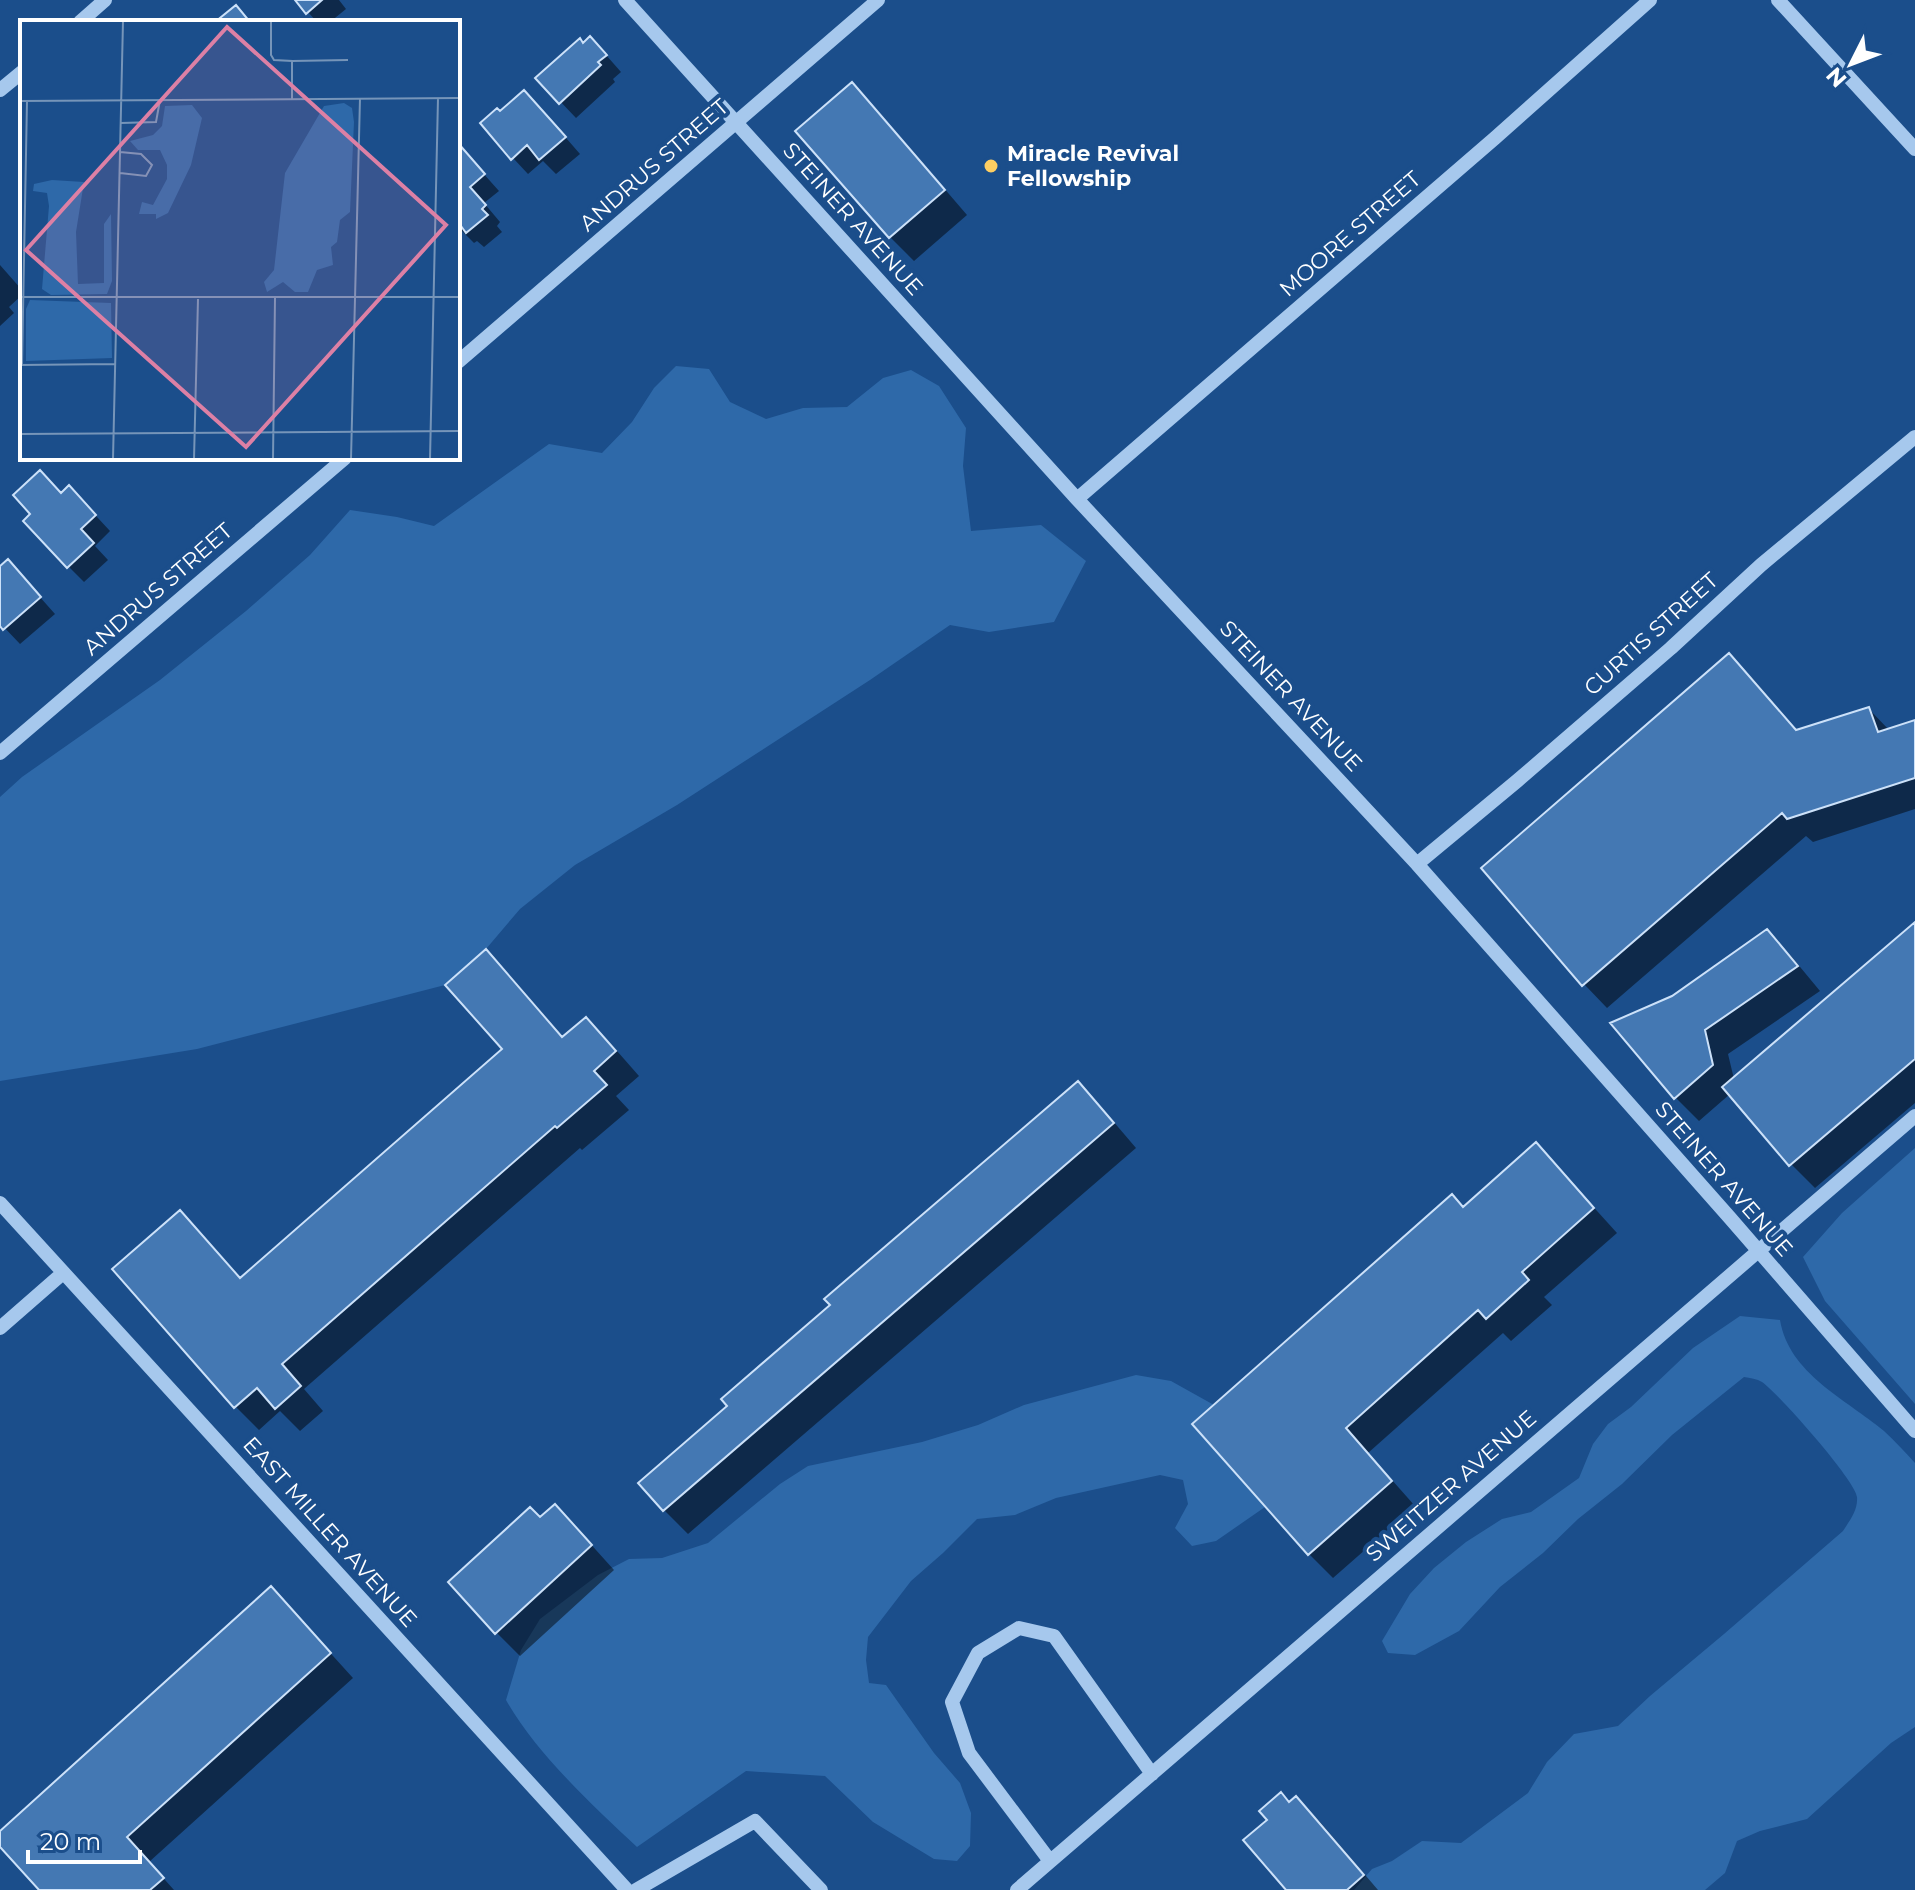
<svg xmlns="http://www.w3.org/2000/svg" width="1915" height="1890" viewBox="0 0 1915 1890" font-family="Montserrat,sans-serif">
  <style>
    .green { fill: #2e69a9 }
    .shadow { fill: #0007 }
    .building { fill: #4478b3; stroke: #cce1f9; stroke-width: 2 }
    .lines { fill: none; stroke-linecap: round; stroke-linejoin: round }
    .minor { stroke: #a6c8ed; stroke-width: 14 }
    .poi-dot { fill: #fece62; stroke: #1b4e8b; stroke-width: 3 }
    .labels { text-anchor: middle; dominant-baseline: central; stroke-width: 8; stroke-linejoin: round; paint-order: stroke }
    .poi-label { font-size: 22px; font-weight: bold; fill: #fff; stroke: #1b4e8b; text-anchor: start }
    .street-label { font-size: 22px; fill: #fff; stroke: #1b4e8b }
    .inset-road { fill: none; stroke: #7695b9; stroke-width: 2 }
    .view { fill: #dd80a5; fill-opacity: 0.15; stroke: #dd80a5; stroke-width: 4 }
    .inset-edge { fill: none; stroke: #fff; stroke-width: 4 }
  </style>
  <rect width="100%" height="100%" fill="#1b4e8b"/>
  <path class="green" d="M676 366 709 369 730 402 766 419 803 408 847 407 883 378 911 370 939 386 966 428 963 466 971 531 1041 525 1086 561 1054 622 989 632 950 625 870 680 677 805 575 865 520 909 486 949 445 985 197 1049 0 1081V797L22 777 160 680 246 611 310 555 350 510 397 517 434 526 549 444 602 453 632 422 654 388Z
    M1915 1148V1404L1825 1301 1803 1257 1842 1213Z
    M1740 1316 1780 1320C1789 1374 1846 1399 1884 1431 1895 1441 1905 1452 1915 1463V1727L1891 1743 1807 1819 1760 1831 1737 1841 1725 1873 1705 1890H1354L1372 1869 1392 1861 1422 1841 1461 1843 1528 1793 1547 1762 1574 1734 1618 1726 1650 1696 1724 1634 1843 1531C1850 1520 1858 1510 1857 1497 1856 1481 1778 1393 1762 1382 1757 1379 1750 1378 1744 1377L1672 1435 1622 1484 1578 1519 1543 1553 1500 1587 1459 1631 1415 1655 1388 1653 1382 1641 1410 1594 1434 1568 1466 1542 1502 1519 1531 1512 1579 1478 1593 1444 1608 1424 1631 1407 1693 1348Z
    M1136 1375 1171 1381 1214 1405 1192 1425 1265 1507 1216 1541 1192 1546 1175 1528 1188 1504 1183 1480 1160 1475 1056 1498 1015 1515 977 1519 943 1553 911 1581 868 1637 866 1660 869 1683 886 1685 934 1753 960 1783 971 1813 970 1846 957 1861 934 1859 873 1822 825 1776 746 1771 637 1847C592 1805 536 1753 506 1700L521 1650 540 1619 598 1575 629 1559 662 1558 708 1543 780 1484 808 1466 922 1442 978 1425 1024 1405Z"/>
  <path class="shadow" d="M297 0H339L346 9 330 22H317Z
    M606 55 621 72 613 79 615 82 576 118 538 78Z
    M852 85 876 109 967 215 914 261 890 237 798 131Z
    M540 108 580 154 556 174 543 161 528 174 513 158 500 113Z
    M458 145 499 191 484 203 500 222 497 226 502 232 484 247 477 241 474 243 458 227Z
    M0 265 22 290V295L9 307 14 313 0 326Z
    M61 495 85 504 110 531 95 546 108 560 84 582 68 566Z
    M0 568 23 578 55 614 20 644 0 623Z
    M1729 655 1753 679 1798 732 1869 709 1890 731 1915 723V809L1813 842 1806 836 1607 1008 1584 984Z
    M1915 924V1103L1815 1188 1791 1164 1730 1094 1699 1121 1675 1097 1673 998 1767 932 1791 956 1820 991 1728 1054 1734 1079Z
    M486 952 510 976 564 1038 586 1019 610 1043 639 1076 616 1096 629 1110 582 1150 580 1148 304 1389 323 1411 300 1431 280 1411 259 1430 235 1406 180 1213 203 1236 241 1279 505 1049Z
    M1078 1084 1101 1107 1136 1148 688 1534 664 1510 730 1407 833 1306Z
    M1559 1169 1617 1233 1544 1297 1552 1305 1511 1341 1503 1333 1368 1453 1415 1506 1333 1578 1309 1554 1195 1424 1464 1209Z
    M540 1520 578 1530 614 1570 520 1656 496 1632Z
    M294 1613 353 1678 149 1862 174 1890H42L0 1844V1833Z
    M1296 1799 1320 1822 1378 1890H1289L1290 1804Z"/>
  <path class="building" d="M295 0H322L306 14Z
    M236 5 250 22H215Z
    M590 36 607 55 598 62 601 65 559 104 535 78 580 38 583 43Z
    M852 82 945 190 889 238 795 131Z
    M524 90 566 137 539 160 527 145 511 160 480 123 497 108 500 111Z
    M458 143 485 174 470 187 486 205 482 209 488 215 466 233 461 226 458 228Z
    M40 470 61 493 69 485 96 515 81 529 94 543 67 568 23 521 30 514 13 495Z
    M8 559 41 597 3 630 0 626V566Z
    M1729 653 1796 730 1869 707 1878 732 1915 720V778L1787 819 1782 813 1582 986 1481 868Z
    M1915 922V1059L1789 1166 1722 1087Z
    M1767 929 1798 966 1705 1030 1713 1065 1674 1099 1610 1023 1672 996Z
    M486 949 562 1037 586 1017 616 1051 594 1071 607 1085 557 1128 555 1126 282 1364 301 1386 275 1409 257 1388 234 1408 112 1269 180 1210 240 1278 502 1049 445 985Z
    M1078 1081 1114 1123 663 1511 638 1483 727 1406 721 1399 830 1305 824 1299Z
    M1536 1142 1594 1208 1522 1272 1529 1280 1486 1319 1478 1310 1346 1428 1392 1481 1308 1555 1192 1424 1452 1194 1463 1207Z
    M555 1504 592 1545 495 1634 448 1582 530 1507 540 1517Z
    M271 1586 331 1653 127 1837 164 1878 150 1890H39L0 1847V1831Z
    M1281 1792 1289 1802 1296 1796 1364 1875 1347 1890H1286L1243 1840 1267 1820 1259 1811Z"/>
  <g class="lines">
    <path class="minor" d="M625 0 1077 499 1417 864 1730 1218 1915 1431
      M1778 0 1915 149
      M80 22 105 0
      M0 90 22 72
      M458 362 878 0
      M1077 499 1495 138 1650 0
      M0 753 345 458
      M1417 864 1517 781 1671 648 1761 565 1915 437
      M0 1203 627 1890
      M0 1328 63 1273
      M1050 1861 969 1753 952 1702 978 1653 1019 1628 1054 1636 1152 1774
      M636 1890 755 1821 821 1890
      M1017 1890 1915 1116"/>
  </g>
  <circle class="poi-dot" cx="991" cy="166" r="8"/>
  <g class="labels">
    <g class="poi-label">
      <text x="1007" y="153">Miracle Revival<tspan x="1007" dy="25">Fellowship</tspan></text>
    </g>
    <g class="street-label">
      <text transform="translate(654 165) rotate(-41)">ANDRUS STREET</text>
      <text transform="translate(853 219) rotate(48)">STEINER AVENUE</text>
      <text transform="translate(1350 234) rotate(-41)">MOORE STREET</text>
      <text transform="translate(158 589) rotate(-41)">ANDRUS STREET</text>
      <text transform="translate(1651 634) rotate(-42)">CURTIS STREET</text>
      <text transform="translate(1291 696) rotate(47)">STEINER AVENUE</text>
      <text transform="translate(1724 1179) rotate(49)">STEINER AVENUE</text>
      <text transform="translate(1451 1486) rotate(-41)">SWEITZER AVENUE</text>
      <text transform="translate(330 1532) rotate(48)">EAST MILLER AVENUE</text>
    </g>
  </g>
  <g transform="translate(20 20)">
    <rect width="440" height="440" fill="#1b4e8b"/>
    <path d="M324 83 332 88 334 102 330 192 320 200 317 222 311 227 313 245 297 250 288 272H275L263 262 247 272 244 262 254 250 265 153 304 86ZM172 85 182 98 171 145 148 193 136 199V194H119L122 182 133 185 147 159V145L140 130H118L110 121 133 115 142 106 145 86ZM32 160 64 162 56 212 58 264 84 263V204L91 194 92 261 87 274 31 275 22 269 29 186 27 173 13 171 14 164ZM10 280 91 283 92 338 6 341V289Z" fill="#2e69a9"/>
    <path class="inset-road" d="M251 1V35L254 40 272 41V79M272 41 328 40M0 81 440 78M101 103 136 102 140 80M100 153 126 156 132 145 121 134 100 132M0 277H440M0 345 95 344M2 345 7 81M0 414 440 411M93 439 103 1M174 439 178 279M253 439 255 278M331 439 340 78M410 439 418 78"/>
    <path class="view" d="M207 7 426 205 226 427 6 230Z"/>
    <rect width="440" height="440" class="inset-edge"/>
  </g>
  <g transform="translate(1851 64) rotate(228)" stroke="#1b4e8b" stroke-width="6" paint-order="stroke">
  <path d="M0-6L14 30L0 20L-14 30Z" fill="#ffffff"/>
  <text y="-12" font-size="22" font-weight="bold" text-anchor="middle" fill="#ffffff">N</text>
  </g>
  <path d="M28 1850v12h112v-12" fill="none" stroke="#ffffff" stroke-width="4"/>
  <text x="40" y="1850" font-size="24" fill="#ffffff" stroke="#1b4e8b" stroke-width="6" paint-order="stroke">20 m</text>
</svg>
